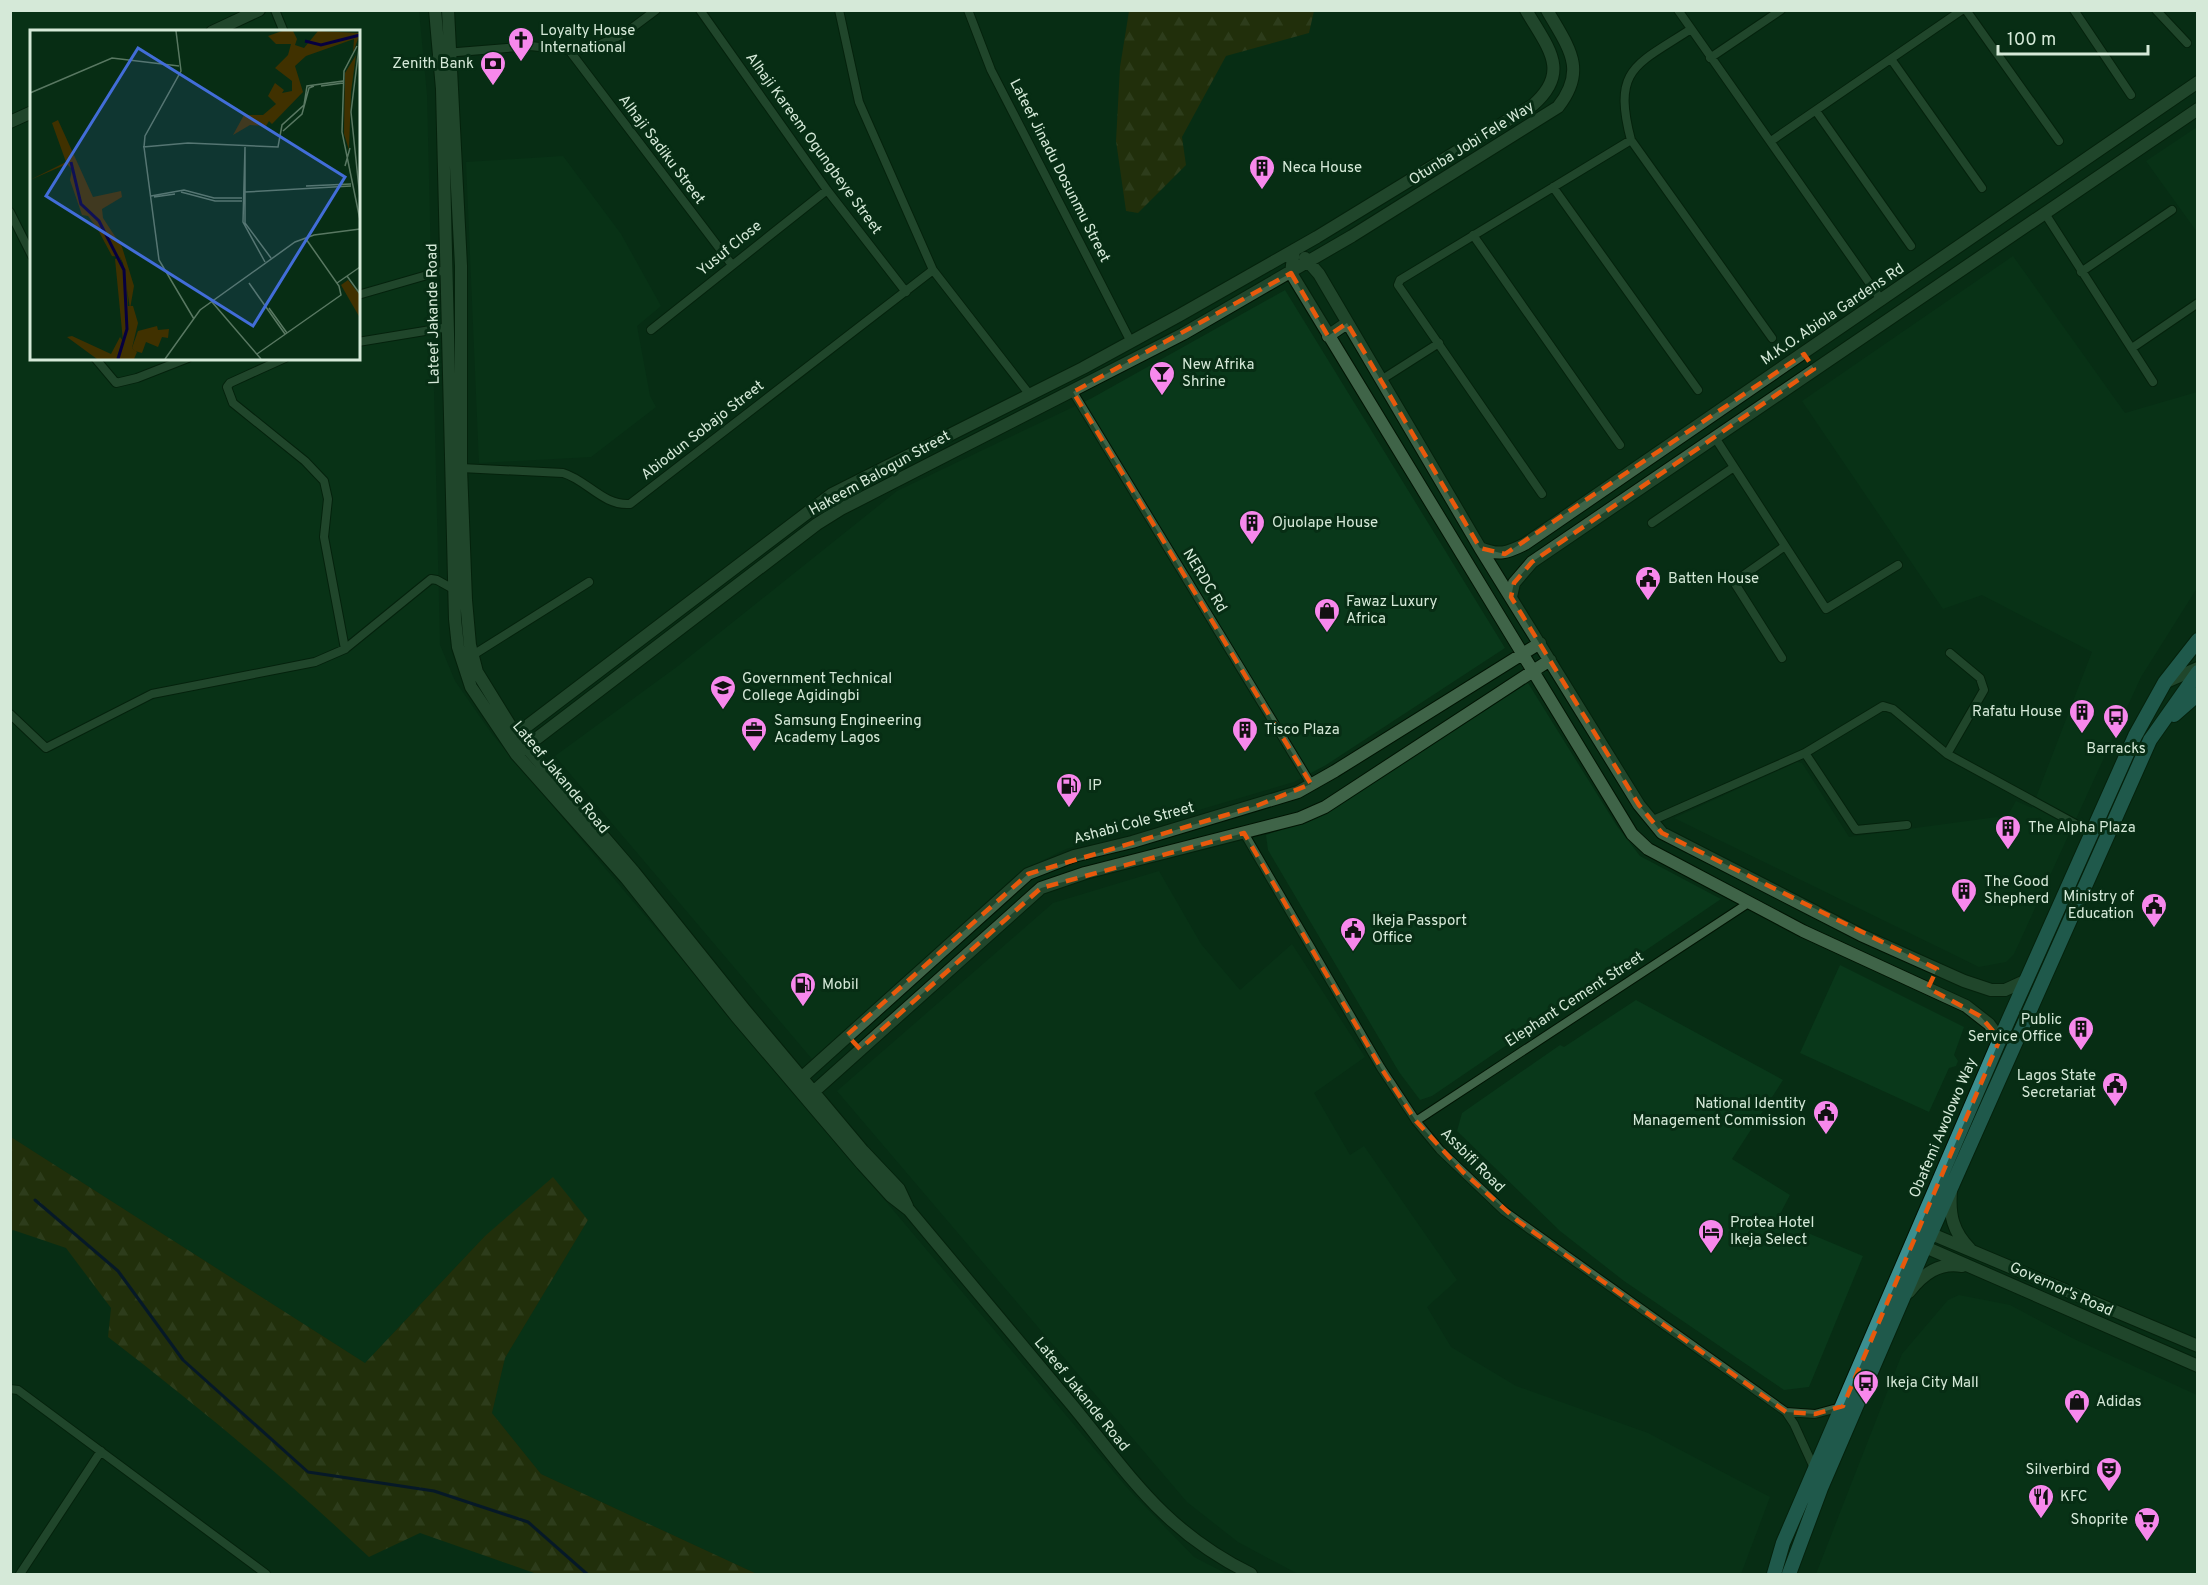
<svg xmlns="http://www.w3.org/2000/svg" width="2208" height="1585" viewBox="0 0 2208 1585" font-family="Overpass,sans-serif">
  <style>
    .built { fill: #09381a; fill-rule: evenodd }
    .forest { fill: url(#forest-firs) }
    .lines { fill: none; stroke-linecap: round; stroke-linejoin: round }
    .stream { stroke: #06003f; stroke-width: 3 }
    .street-casing { stroke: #001403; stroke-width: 10 }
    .secondary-casing { stroke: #001403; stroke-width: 14 }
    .primary-casing { stroke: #001403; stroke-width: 16 }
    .street { stroke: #3f6448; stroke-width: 8 }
    .secondary { stroke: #3f6448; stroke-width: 12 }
    .primary { stroke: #3c8f8f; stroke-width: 14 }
    .marked { fill: none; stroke: #e8590c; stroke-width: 4.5; stroke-dasharray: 12 8; stroke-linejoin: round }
    .labels { text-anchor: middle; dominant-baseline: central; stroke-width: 6; stroke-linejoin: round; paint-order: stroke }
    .poi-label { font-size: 15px; fill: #d5e9d8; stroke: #072d14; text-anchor: start }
    .street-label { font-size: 15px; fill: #d5e9d8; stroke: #072d14 }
    .inset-river { fill: none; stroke: #06003f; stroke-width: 3 }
    .inset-road { fill: none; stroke: #597862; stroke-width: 1.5 }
    .view { fill: #426dd8; fill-opacity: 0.15; stroke: #426dd8; stroke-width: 3 }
    .inset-edge { fill: none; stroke: #d5e9d8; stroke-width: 3 }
  </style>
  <defs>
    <pattern id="forest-firs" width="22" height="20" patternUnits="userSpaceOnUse" patternTransform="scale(1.5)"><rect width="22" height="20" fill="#403100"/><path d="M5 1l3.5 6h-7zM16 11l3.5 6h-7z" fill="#5b4f24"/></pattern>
  </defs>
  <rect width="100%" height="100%" fill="#072d14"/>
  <path class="built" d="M11 11H419L427 95 440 645 455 681 492 734 1129 1490 1194 1557 1227 1574H757L541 1474 492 1413 505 1358 588 1220 485 1236 365 1363 11 1137ZM32 32H358V358H32Z
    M2197 127V232L2146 161Z
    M563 156 621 234 661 306 637 326 650 396 656 407 591 457 479 463 466 162Z
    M2013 256 2125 413 2197 392V588L2141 677 2014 954 2006 962 1979 967 1674 818 1797 762 1802 763 1849 837 1997 817 2004 822 2016 801 2032 808 2092 652 1982 595 1943 609 1802 401Z
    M1285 290 1505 648 1326 765 1294 782 1066 849 1025 869 812 1059 555 756 678 666 897 491 1092 398Z
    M1528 683 1617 826 1640 856 1721 899 1432 1096 1420 1100 1399 1072 1268 850 1266 835 1318 817Z
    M1159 871 1201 944 1240 990 1292 944 1365 1057 1314 1093 1350 1155 1364 1146 1457 1280 1427 1307 1451 1347 1516 1386 1648 1433 1770 1497 1741 1574H1298L1238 1542 1187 1502 837 1091 1053 903Z
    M1840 965 1964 1027 1954 1055 1958 1061 1956 1066 1949 1068 1929 1112 1800 1053Z
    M1636 1000 1783 1080 1732 1159 1790 1195 1777 1220 1863 1256 1809 1387 1784 1390 1624 1281 1560 1231 1457 1131 1462 1113 1560 1045 1564 1047Z
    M1959 1295 2010 1305 2074 1339 2197 1395V1574H1816L1902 1354 1948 1300Z"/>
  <path class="forest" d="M1129 11H1314L1309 33 1226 56 1182 137 1186 165 1138 213 1126 211 1116 141 1120 67Z
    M11 1137 365 1363 485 1236 553 1177 588 1220 505 1358 492 1413 541 1474 757 1574H537L420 1533 369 1557C286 1479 199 1407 108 1337L111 1308 66 1248 13 1230 11 1232Z"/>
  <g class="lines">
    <path class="stream" d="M35 1200 118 1271 183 1360 308 1472 434 1491 528 1522 587 1574"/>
    <defs>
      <path id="street" d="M275 10 284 32
        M700 10 827 190 906 292
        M839 10 859 102 933 270 1030 395
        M968 10 991 70 1131 342
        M1678 10 1882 301
        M1966 10 2059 141
        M2074 10 2131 95
        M2156 10 2187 43
        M1691 29C1636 65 1612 68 1631 140L1772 338
        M569 50 732 265
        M445 53 530 46 569 50 589 49 624 34 656 10
        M1710 58 1781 10
        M1891 59 1982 188
        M1816 111 1911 246
        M1771 141 1962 10
        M1553 187 1698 390
        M10 212 32 256
        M2044 212 2153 382
        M1473 235 1620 445
        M2081 272 2172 210
        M358 295 448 269
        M651 330 827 190
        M358 342 449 327
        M2132 348 2198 303
        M95 358 116 383 137 378 188 358
        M285 358 230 383 227 387 233 403 305 461 324 481 328 499 324 537 345 649
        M1381 380 1439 343
        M1073 392 1311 784
        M1714 436 1826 609 1898 565
        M461 468 563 473C587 480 603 506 630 504L933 270
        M1542 494 1398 285 1400 280 1631 140
        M1652 523 1734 467
        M473 655 589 582
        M1782 658 1734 582 1785 546
        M10 714 46 748 152 694 315 662 345 649 431 579 437 580 455 590
        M1805 753 1856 830 1907 825
        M1947 754 1984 690 1980 678 1950 653
        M1651 821 1805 753 1883 706 1893 709 1947 754 2092 833
        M1244 833 1381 1068 1416 1121 1440 1150 1504 1211 1786 1412 1794 1424 1815 1470
        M1416 1121 1750 902
        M10 1389 18 1390 266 1574
        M1786 1412 1815 1414 1841 1407
        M20 1574 101 1451"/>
      <path id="secondary" d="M435 10 442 89 455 619 458 647 471 687 516 754 626 878 736 1016 862 1164 891 1196 909 1210C963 1274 1017 1340 1072 1405 1131 1477 1164 1531 1251 1574
        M448 10 461 266V468L466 600 470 645 477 672 516 735 634 872 744 1009 863 1151 899 1189 907 1206
        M212 32 259 10
        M10 122 32 112
        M1294 250 1291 273 1632 834 1648 849 1803 931 1966 1006 1989 1024 2000 1039
        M1305 258 1319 274 1480 548 1639 805 1662 833 1861 935 1964 981 1991 990H2005L2027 980
        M1328 336 1347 323
        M1480 548C1499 556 1507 553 1525 544L2198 82
        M1511 597 1514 583 1532 562 2198 109
        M2166 682 2198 668
        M510 739 832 494 1083 368 1180 315 1317 237 1533 105C1572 71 1547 47 1526 10
        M519 752 817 524 841 509 1183 334 1352 236 1558 107C1588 69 1568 47 1547 10
        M798 1081 1028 874 1074 856 1132 842 1298 792 1335 771 1540 643
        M810 1095 1041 888 1085 873 1300 818 1325 807 1550 660
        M1951 1191C1949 1215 1953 1232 1970 1249
        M1922 1230 2198 1346
        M1916 1243 2198 1366
        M1909 1292C1923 1274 1939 1262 1962 1266"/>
      <path id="primary" d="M2174 715 2198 694
        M1774 1574 1783 1543 2000 1039 2135 736 2165 682 2198 640
        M1789 1574 1821 1488 1931 1233 2150 740 2198 672"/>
    </defs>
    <use href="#street" class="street-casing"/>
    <use href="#secondary" class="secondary-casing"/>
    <use href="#primary" class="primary-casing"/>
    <use href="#street" class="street"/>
    <use href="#secondary" class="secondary"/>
    <use href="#primary" class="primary"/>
  </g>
  <path d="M0 0H2208V1585H0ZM1291 273 1328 336 1347 323 1480 548 1505 554 1804 354 1814 369 1532 562 1514 583 1511 597 1639 805 1662 833 1937 969 1928 988 1980 1016 2000 1039 1843 1406 1815 1414 1786 1412 1518 1221 1463 1172 1416 1121 1381 1068 1244 833 1041 888 860 1049 847 1035 1028 874 1256 806 1311 784 1073 392Z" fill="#072d14" fill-opacity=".55" fill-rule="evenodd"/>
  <path class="marked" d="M1291 273 1328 336 1347 323 1480 548 1505 554 1804 354 1814 369 1532 562 1514 583 1511 597 1639 805 1662 833 1937 969 1928 988 1980 1016 2000 1039 1843 1406 1815 1414 1786 1412 1518 1221 1463 1172 1416 1121 1381 1068 1244 833 1041 888 860 1049 847 1035 1028 874 1256 806 1311 784 1073 392Z"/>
  <defs>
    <symbol id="church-pin" viewBox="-11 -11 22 30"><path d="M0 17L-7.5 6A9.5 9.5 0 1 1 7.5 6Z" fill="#f788ec" stroke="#072d14"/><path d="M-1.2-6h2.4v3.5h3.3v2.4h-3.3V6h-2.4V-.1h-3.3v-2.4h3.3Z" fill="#111"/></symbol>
    <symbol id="bank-pin" viewBox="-11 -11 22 30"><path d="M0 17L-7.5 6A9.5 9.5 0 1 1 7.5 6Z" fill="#f788ec" stroke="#072d14"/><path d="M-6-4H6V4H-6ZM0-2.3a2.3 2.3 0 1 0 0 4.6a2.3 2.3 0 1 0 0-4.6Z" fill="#111"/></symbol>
    <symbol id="building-pin" viewBox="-11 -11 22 30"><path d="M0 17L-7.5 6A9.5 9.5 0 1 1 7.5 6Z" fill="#f788ec" stroke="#072d14"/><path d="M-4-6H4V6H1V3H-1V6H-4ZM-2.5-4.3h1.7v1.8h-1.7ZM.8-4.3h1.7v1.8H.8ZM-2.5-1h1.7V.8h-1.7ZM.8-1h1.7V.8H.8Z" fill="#111"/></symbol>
    <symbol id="bar-pin" viewBox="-11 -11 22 30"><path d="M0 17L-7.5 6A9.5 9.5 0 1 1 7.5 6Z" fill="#f788ec" stroke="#072d14"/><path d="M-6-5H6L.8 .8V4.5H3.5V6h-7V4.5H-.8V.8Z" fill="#111"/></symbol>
    <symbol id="civic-pin" viewBox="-11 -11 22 30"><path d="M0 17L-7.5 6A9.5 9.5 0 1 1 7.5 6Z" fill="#f788ec" stroke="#072d14"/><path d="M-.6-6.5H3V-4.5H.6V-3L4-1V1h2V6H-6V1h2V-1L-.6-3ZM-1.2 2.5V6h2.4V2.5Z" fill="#111"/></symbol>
    <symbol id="shop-pin" viewBox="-11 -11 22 30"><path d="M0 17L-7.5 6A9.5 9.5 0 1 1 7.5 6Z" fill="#f788ec" stroke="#072d14"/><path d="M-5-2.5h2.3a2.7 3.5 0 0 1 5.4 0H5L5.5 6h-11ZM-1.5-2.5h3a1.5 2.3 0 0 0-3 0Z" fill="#111"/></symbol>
    <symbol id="school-pin" viewBox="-11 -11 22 30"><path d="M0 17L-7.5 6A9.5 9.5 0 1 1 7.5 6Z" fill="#f788ec" stroke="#072d14"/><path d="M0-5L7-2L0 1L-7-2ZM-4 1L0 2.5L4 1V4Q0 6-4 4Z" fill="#111"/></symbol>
    <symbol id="bus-pin" viewBox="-11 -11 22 30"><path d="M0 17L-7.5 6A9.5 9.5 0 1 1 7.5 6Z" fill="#f788ec" stroke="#072d14"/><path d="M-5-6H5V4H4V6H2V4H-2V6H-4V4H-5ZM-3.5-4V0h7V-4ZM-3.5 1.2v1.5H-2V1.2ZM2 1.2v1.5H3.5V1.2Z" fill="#111"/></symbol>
    <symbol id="office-pin" viewBox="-11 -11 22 30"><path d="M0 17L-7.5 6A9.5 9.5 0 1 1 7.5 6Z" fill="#f788ec" stroke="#072d14"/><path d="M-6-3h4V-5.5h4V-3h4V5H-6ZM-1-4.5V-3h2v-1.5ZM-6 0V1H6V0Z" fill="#111"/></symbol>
    <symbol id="fuel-pin" viewBox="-11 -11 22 30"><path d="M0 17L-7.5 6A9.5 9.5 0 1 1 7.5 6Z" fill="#f788ec" stroke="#072d14"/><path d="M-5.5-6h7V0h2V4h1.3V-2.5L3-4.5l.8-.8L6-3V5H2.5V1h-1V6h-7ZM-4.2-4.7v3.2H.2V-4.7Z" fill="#111"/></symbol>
    <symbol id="hotel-pin" viewBox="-11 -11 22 30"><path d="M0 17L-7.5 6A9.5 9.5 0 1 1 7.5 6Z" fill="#f788ec" stroke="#072d14"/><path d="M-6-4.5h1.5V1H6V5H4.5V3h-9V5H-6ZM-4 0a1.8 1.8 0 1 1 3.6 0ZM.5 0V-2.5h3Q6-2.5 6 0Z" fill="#111"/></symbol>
    <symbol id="theatre-pin" viewBox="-11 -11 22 30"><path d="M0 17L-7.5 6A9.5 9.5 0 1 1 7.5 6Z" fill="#f788ec" stroke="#072d14"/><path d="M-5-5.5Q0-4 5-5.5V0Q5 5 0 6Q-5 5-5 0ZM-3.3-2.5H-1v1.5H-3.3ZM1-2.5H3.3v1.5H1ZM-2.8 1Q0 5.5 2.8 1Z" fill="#111"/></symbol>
    <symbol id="restaurant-pin" viewBox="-11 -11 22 30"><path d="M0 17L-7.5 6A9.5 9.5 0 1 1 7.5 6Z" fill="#f788ec" stroke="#072d14"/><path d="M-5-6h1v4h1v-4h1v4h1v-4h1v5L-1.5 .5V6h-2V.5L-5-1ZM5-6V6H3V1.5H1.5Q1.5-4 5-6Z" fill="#111"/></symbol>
    <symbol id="supermarket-pin" viewBox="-11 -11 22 30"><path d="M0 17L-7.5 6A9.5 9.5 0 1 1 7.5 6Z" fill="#f788ec" stroke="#072d14"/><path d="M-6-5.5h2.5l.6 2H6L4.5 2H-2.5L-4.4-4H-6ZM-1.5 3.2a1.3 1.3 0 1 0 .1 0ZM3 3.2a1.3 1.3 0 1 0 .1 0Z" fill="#111"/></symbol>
  </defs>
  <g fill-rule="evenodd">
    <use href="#church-pin" x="506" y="25" width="30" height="40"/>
    <use href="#bank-pin" x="478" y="49" width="30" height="40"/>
    <use href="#building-pin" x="1247" y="153" width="30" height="40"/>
    <use href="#bar-pin" x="1147" y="359" width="30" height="40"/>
    <use href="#building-pin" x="1237" y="508" width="30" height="40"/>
    <use href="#civic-pin" x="1633" y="564" width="30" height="40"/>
    <use href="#shop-pin" x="1312" y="596" width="30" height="40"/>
    <use href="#school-pin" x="708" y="673" width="30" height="40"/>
    <use href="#building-pin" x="2067" y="697" width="30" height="40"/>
    <use href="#bus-pin" x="2101" y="702" width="30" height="40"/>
    <use href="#office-pin" x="739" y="715" width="30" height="40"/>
    <use href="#building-pin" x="1230" y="715" width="30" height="40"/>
    <use href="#fuel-pin" x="1054" y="771" width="30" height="40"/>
    <use href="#building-pin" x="1993" y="813" width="30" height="40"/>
    <use href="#building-pin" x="1949" y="876" width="30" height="40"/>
    <use href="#civic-pin" x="2139" y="891" width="30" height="40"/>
    <use href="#civic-pin" x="1338" y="915" width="30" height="40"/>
    <use href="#fuel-pin" x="788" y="970" width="30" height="40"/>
    <use href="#building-pin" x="2066" y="1014" width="30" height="40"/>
    <use href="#civic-pin" x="2100" y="1070" width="30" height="40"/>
    <use href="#civic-pin" x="1811" y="1098" width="30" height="40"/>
    <use href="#hotel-pin" x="1696" y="1217" width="30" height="40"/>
    <use href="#bus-pin" x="1851" y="1368" width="30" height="40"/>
    <use href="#shop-pin" x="2062" y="1387" width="30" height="40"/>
    <use href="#theatre-pin" x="2094" y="1455" width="30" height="40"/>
    <use href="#restaurant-pin" x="2026" y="1482" width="30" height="40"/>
    <use href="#supermarket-pin" x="2132" y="1505" width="30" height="40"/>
  </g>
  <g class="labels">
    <g class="poi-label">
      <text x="540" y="31">Loyalty House<tspan x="540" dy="17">International</tspan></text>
      <text x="474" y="64" text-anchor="end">Zenith Bank</text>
      <text x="1282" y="168">Neca House</text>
      <text x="1182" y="365">New Afrika<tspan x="1182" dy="17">Shrine</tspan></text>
      <text x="1272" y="523">Ojuolape House</text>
      <text x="1668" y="579">Batten House</text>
      <text x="1346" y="602">Fawaz Luxury<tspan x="1346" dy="17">Africa</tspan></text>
      <text x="742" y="679">Government Technical<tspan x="742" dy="17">College Agidingbi</tspan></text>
      <text x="2062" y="712" text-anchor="end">Rafatu House</text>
      <text x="774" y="721">Samsung Engineering<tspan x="774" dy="17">Academy Lagos</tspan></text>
      <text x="1264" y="730">Tisco Plaza</text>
      <text x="2116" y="749" text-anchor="middle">Barracks</text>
      <text x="1088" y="786">IP</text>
      <text x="2028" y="828">The Alpha Plaza</text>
      <text x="1984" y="882">The Good<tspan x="1984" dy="17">Shepherd</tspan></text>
      <text x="2134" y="897" text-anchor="end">Ministry of<tspan x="2134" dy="17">Education</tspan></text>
      <text x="1372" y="921">Ikeja Passport<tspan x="1372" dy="17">Office</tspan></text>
      <text x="822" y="985">Mobil</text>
      <text x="2062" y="1020" text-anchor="end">Public<tspan x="2062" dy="17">Service Office</tspan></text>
      <text x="2096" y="1076" text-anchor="end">Lagos State<tspan x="2096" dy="17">Secretariat</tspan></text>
      <text x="1806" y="1104" text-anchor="end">National Identity<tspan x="1806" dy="17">Management Commission</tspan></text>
      <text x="1730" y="1223">Protea Hotel<tspan x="1730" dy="17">Ikeja Select</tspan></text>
      <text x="1886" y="1383">Ikeja City Mall</text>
      <text x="2096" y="1402">Adidas</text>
      <text x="2090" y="1470" text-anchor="end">Silverbird</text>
      <text x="2060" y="1497">KFC</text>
      <text x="2128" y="1520" text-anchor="end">Shoprite</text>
    </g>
    <g class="street-label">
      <text transform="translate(813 144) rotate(54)">Alhaji Kareem Ogungbeye Street</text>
      <text transform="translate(1472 144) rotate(-32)">Otunba Jobi Fele Way</text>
      <text transform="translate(661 150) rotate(53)">Alhaji Sadiku Street</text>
      <text transform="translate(1059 171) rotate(63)">Lateef Jinadu Dosunmu Street</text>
      <text transform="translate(730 249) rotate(-39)">Yusuf Close</text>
      <text transform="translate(434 314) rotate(-91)">Lateef Jakande Road</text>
      <text transform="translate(1833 315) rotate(-34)">M.K.O. Abiola Gardens Rd</text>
      <text transform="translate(703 431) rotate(-38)">Abiodun Sobajo Street</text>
      <text transform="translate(880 474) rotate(-29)">Hakeem Balogun Street</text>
      <text transform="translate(1204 581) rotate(59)">NERDC Rd</text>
      <text transform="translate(560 778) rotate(50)">Lateef Jakande Road</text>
      <text transform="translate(1134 824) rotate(-15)">Ashabi Cole Street</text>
      <text transform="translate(1575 1000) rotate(-33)">Elephant Cement Street</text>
      <text transform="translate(1944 1128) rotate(-67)">Obafemi Awolowo Way</text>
      <text transform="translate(1472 1161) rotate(45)">Assbifi Road</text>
      <text transform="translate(2061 1290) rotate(24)">Governor's Road</text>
      <text transform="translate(1081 1395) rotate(51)">Lateef Jakande Road</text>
    </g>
  </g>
  <g transform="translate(30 30)">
    <rect width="330" height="330" fill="#072d14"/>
    <path d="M326 25 321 62 319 120 314 104 315 43ZM90 227 97 251 98 276H103L108 293 102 318 107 322 104 329H86L93 311 85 229Z" fill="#403100"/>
    <path d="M252 1H263L267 9 265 15 274 18 288 1 330 3 323 23 324 9 276 26 265 36 273 62 242 94 239 91 236 96 220 95 203 105 214 85H233L246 74 238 66 245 53 254 60 252 63 262 61V51L245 38 258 25 261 14H246L238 6ZM28 90 63 167 91 161 92 167 72 179 73 188 92 217 104 256 100 279 93 233 90 227 82 226 67 198 58 186 52 185 40 150 42 139 37 134 0 150 36 132 22 93ZM127 296 128 300 139 299 138 308 132 307 128 317 116 312 112 323 105 321 102 318 108 301ZM42 306 81 324 90 307 93 311 86 329H67L37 307Z" fill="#403100"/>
    <path d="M318 250 330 265V288L311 255Z" fill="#403100"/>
    <path class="inset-river" d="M275 11 291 15 330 5M41 132 51 174 69 191 94 240 97 299 88 329"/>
    <path class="inset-road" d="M146 1 151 41 115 106 114 117 129 230 164 289M330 9 321 82 330 168M327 16 314 41 312 102 330 190M291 56 313 53M0 63 82 28 149 36M253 101 272 84 279 58 284 56M113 117 158 113 248 117 252 95 274 75 277 56 313 51M215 117 213 192 235 232M215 117V193L241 228M315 136 320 118M276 156 321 154M151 162 185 171H212M215 162 321 156M121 166 154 160 184 168H212M124 167 145 164M317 246 330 264M219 253 255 304M307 253 330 237M182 272 231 329M239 278 257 303M227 324 311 265 309 256 276 209M135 329 170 280 265 212 284 205 330 199"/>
    <path class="view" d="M108 18 315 147 223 296 16 166Z"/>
    <rect width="330" height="330" class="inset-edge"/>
  </g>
  <rect width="2208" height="1585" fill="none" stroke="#d5e9d8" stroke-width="24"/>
  <path d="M1998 45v9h150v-9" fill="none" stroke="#d5e9d8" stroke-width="3"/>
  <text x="2007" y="45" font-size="18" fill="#d5e9d8" stroke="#072d14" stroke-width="4.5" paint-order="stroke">100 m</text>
</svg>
